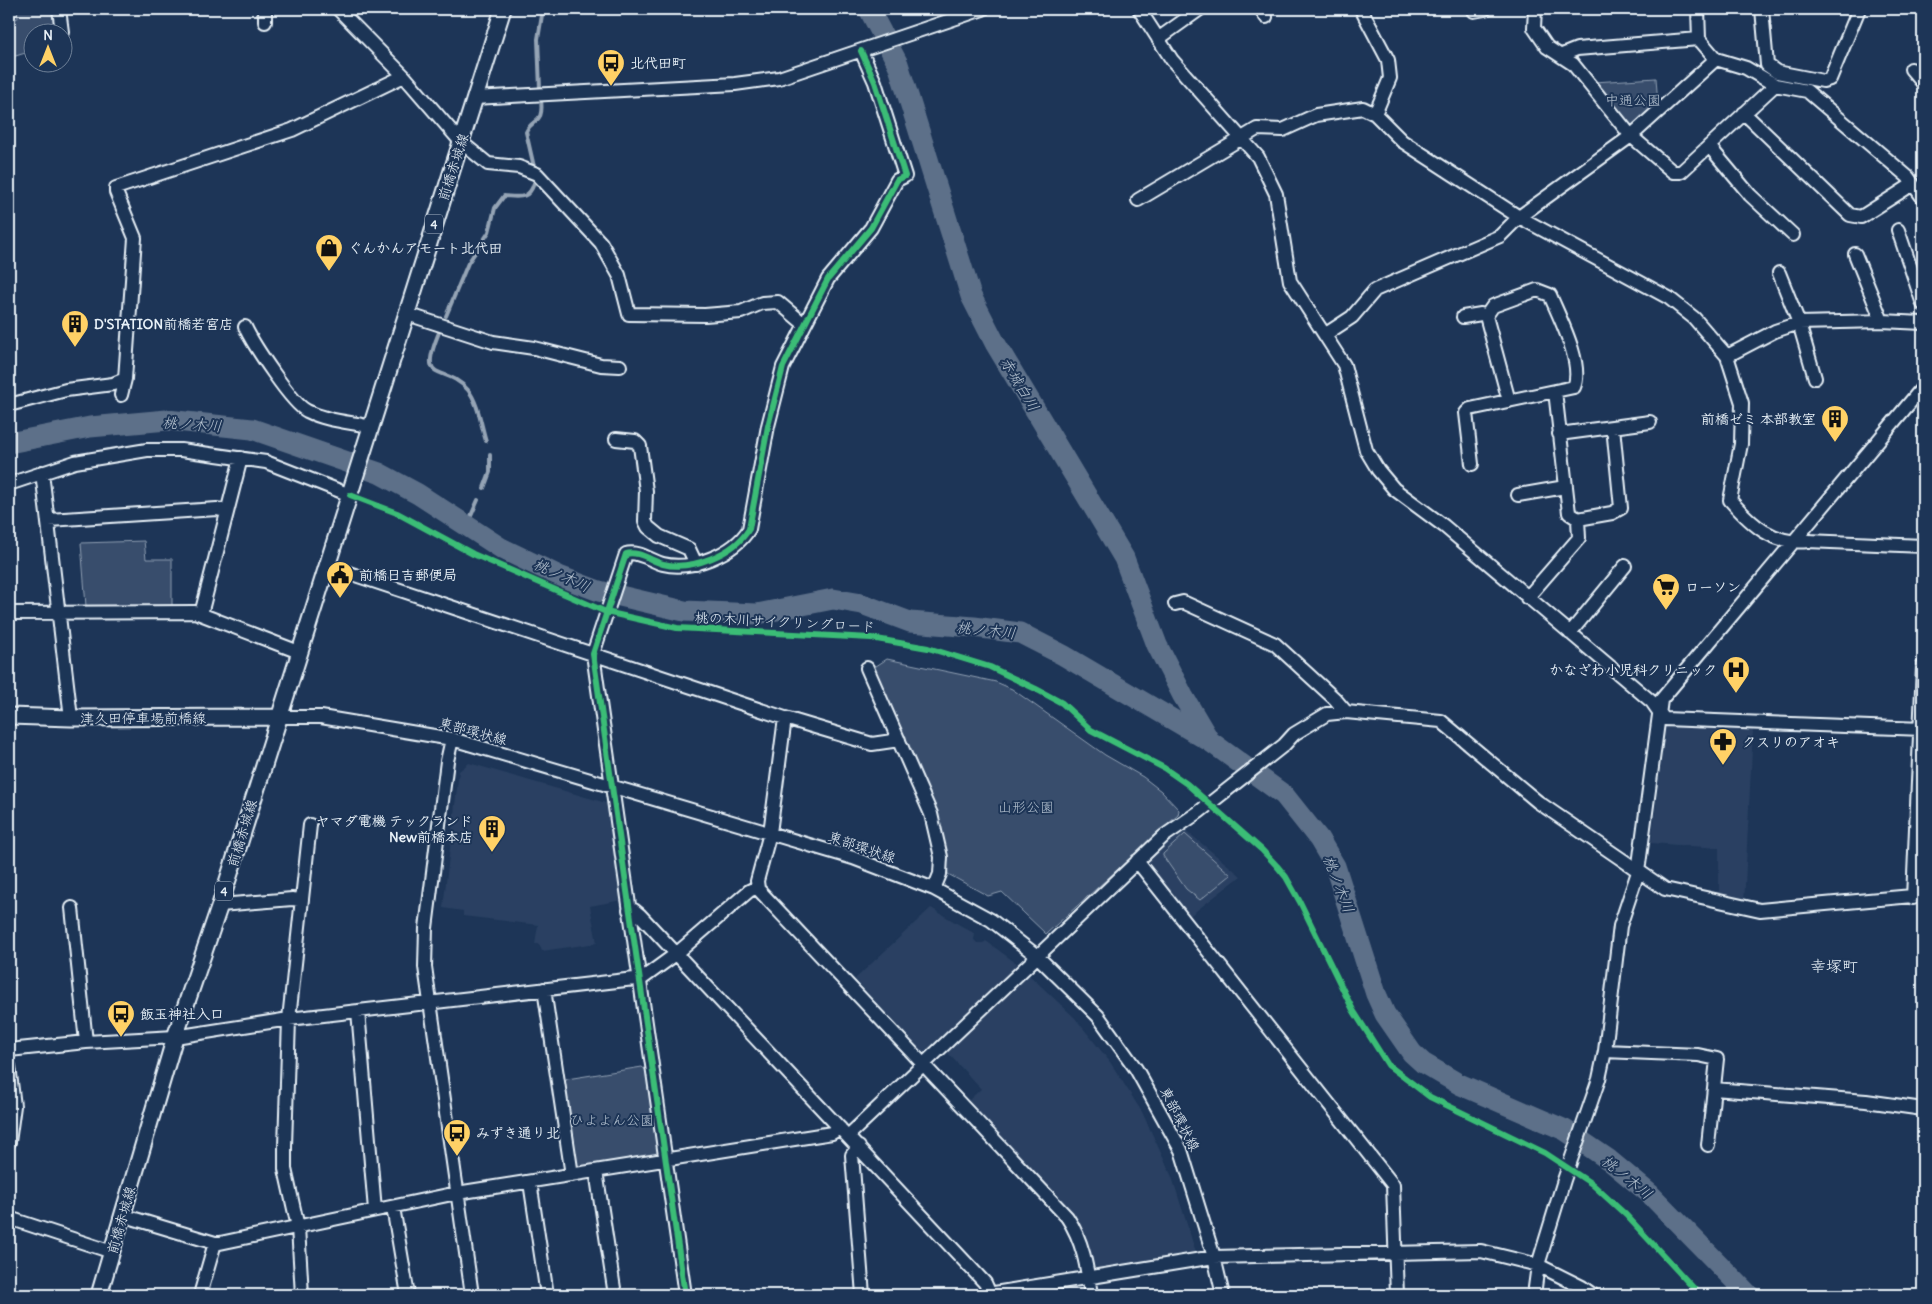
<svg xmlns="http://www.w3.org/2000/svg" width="1932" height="1304" viewBox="0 0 1932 1304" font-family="Delius,'Klee One',sans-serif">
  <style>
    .built { fill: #2a4162 }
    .green { fill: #374d6c; stroke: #909fb2 }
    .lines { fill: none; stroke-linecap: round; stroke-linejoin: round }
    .stream { stroke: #95a4b5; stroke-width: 4 }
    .river { stroke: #5d7089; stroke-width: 21 }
    .minor-casing { stroke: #e8f1f8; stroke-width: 16 }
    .major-casing { stroke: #e8f1f8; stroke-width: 19 }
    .minor { stroke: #1d3557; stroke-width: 12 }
    .major { stroke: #1d3557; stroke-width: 15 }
    .cycleway-casing { stroke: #1d3557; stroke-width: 9 }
    .cycleway { stroke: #3abd76; stroke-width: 6 }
    .labels { text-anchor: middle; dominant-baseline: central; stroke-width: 4; stroke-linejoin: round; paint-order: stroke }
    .shield { fill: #1d3557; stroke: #abb9c8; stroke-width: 1 }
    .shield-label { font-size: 12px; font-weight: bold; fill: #e8f1f8 }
    .poi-label { font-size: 14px; font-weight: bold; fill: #e8f1f8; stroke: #1d3557; text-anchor: start }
    .park-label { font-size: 14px; fill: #b3c0ce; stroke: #1d3557 }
    .street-label { font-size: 14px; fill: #e8f1f8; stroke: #1d3557 }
    .water-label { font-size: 15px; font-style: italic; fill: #b7c4d1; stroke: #1d3557 }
    .quarter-label { font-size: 16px; fill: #e8f1f8; stroke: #1d3557 }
  </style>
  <rect width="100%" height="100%" fill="#1d3557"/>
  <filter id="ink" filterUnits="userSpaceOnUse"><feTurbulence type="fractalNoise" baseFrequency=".02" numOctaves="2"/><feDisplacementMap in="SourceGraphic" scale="10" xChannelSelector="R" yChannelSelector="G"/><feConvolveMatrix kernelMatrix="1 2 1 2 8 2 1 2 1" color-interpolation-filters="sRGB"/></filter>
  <g filter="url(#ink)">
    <path class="built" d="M1666 723 1751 726 1753 730 1744 904 1719 897V848L1651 843Z
      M469 763 606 803 622 900 590 906 597 943 542 951 539 944H535L538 925 463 916V911L443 908 459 771Z
      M1184 829 1241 876 1187 918 1147 866V859Z
      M931 908 975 934 974 940 977 943H983L986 941 1020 966 928 1052 921 1051 855 979Z
      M1027 973 1075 1018 1110 1062 1142 1112 1172 1177 1196 1253 1099 1270 1095 1267 1086 1235 1070 1209 968 1101 981 1089 946 1051Z"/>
    <path class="green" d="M17 9H55L57 32H32V51L9 58V20L18 18Z
      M1656 78 1658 105 1636 125H1627L1594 82Z
      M144 541 146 559H172V606H86L81 543Z
      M887 659 996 682 1012 689 1105 755 1143 777 1161 791 1179 810 1178 815 1046 934 1002 892 988 896 948 874 945 849 873 668Z
      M1185 834 1231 875 1200 900 1186 889 1163 856V854Z
      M642 1067 647 1071 658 1151 655 1156 581 1167 577 1165 564 1084 567 1079Z"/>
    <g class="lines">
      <path class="stream" d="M540 89 538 39 543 9
        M534 167 526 132C533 117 544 125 541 100
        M446 316 468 263 489 232 495 208 504 196C519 197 529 200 534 183
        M440 330C416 387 444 362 468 390 478 402 481 425 486 441
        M484 488 490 472V455
        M467 525 478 500"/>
      <path class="river" d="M869 9 898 64 971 296 995 343 1124 558 1157 645 1183 696 1209 740
        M9 443 90 427 167 420 252 429 379 473 418 494 501 548 559 576 599 591 684 611 757 614 833 599 862 604 910 622 974 627 1020 633 1063 655 1211 742 1284 795 1319 839 1335 866 1376 994 1385 1014 1412 1053 1423 1063 1459 1084 1565 1130 1609 1160 1650 1194 1749 1295"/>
      <defs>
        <path id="minor" d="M59 9 62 32
          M265 9V22
          M338 9 404 76 461 142 488 164 519 167 537 174 601 243 619 275 629 314 705 315 741 312 762 303 778 302 804 324
          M1139 9 1172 60 1258 157 1276 194 1290 281 1344 365 1366 450 1378 470 1394 489 1444 526 1652 702 1664 719 1923 729
          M1261 9 1266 17
          M1361 9 1388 60 1390 78 1375 114
          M1535 9 1534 28 1547 47 1573 64 1631 136 1673 172H1681L1775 85
          M1698 9 1699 39 1716 59 1746 68 1775 85 1807 91 1908 177 1923 198
          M1762 9 1767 65 1777 72 1823 81 1830 79 1859 9
          M1474 11 1485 9
          M1158 39 1200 9
          M1562 55 1577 49 1699 39
          M1911 69 1923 83
          M474 98 735 84 779 78 983 9
          M1744 113 1850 215 1861 217 1913 184
          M1709 146 1750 195 1793 235
          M1138 200 1257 129 1283 130 1316 115 1363 108 1375 114 1402 141 1519 217 1669 298 1694 318 1727 356 1742 403 1741 444 1730 500C1752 525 1773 545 1808 541L1923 546
          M1898 230 1923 304
          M1855 254 1882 321
          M1779 273 1799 323 1815 378
          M407 314 493 342 534 348 601 365 620 366
          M1463 317 1481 314 1486 316 1509 401
          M245 327C253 344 292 404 307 411 327 421 350 422 372 427
          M1326 334 1352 317 1375 290 1500 236 1519 217 1631 136 1716 59
          M1727 356 1775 331 1799 323 1882 321 1923 323
          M1555 391 1569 513 1578 519 1612 513 1621 508 1613 427
          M121 395 125 379 135 238 116 192V188L292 130 404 76
          M9 405 66 390 113 384 125 379
          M1559 434 1650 422
          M616 439 635 441 640 446 646 491 645 521 648 527 659 536 689 549 696 564
          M1472 464 1466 413 1470 409 1574 387C1584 364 1559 317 1550 295L1537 290 1493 306 1486 316
          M42 472 71 718
          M9 484 75 462 147 450H181L266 462 350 495
          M1518 495 1565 487
          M49 520 217 509 227 511
          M328 566 785 718 872 744 899 740
          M1527 598 1579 538 1578 519
          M1175 604 1183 602 1275 644 1335 699 1346 712
          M9 613 195 612 299 652
          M201 614 241 458
          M1570 633 1625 566
          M867 668 931 814 941 857 940 874 934 889
          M278 717H321L452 739 853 858 934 889 991 920 1037 956 1098 1016 1136 1069 1181 1150 1214 1257 1223 1295
          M785 718 770 833 757 881 758 889 1067 1217C1083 1241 1087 1267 1091 1295
          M452 739 447 761 426 928 425 967 472 1295
          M1137 861 1393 1185 1397 1295
          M1913 898 1923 666
          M220 905 292 899 301 900
          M72 908 86 1042
          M629 910H634L640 915 985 1283 990 1294
          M544 989 572 1175
          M358 1011 375 1210
          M9 1050 86 1042 175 1037 289 1019 643 978 676 954 749 891 757 887
          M1605 1051 1698 1055 1717 1059 1708 1145
          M9 1066 14 1106 9 1142
          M1714 1089 1866 1101 1923 1109
          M848 1136 1164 836 1199 812 1284 745 1294 734 1327 714 1346 712 1441 721 1538 802 1665 889 1760 910 1923 895
          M859 1147 852 1155 863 1295
          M596 1171 615 1295
          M530 1182 547 1295
          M393 1207 408 1295
          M122 1215 215 1243H220L457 1193 832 1133 840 1128
          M9 1218 112 1252
          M9 1293 16 1295
          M200 1295 215 1243
          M302 1295 298 1227 285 1169V1146L289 1019 310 825
          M685 1295 593 654 626 554C637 550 652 561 663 564 691 571 734 554 749 529L768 426 783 367 828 279 871 228 897 180 905 176 875 82 861 51
          M982 1295 1214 1257 1481 1251 1538 1265 1582 1287 1593 1295
          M1534 1295 1538 1265 1564 1180 1599 1079 1605 1051 1620 926 1638 872 1661 700 1923 387"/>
        <path id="major" d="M9 716 71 718 278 717
          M99 1295 175 1037 220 905 503 9"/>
      </defs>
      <use href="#minor" class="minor-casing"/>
      <use href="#major" class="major-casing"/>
      <use href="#minor" class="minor"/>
      <use href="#major" class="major"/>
      <defs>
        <path id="cycleway" d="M350 495 397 513 473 554 606 612 677 628 871 638 928 648 990 667 1036 689 1062 703 1091 730 1164 768 1187 784 1262 850 1277 866 1286 877 1300 902 1353 1010 1388 1065 1430 1097 1545 1153 1592 1184 1626 1215 1700 1295
          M685 1295 593 654 626 554C637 550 652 561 663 564 691 571 734 554 749 529L768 426 783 367 828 279 871 228 897 180 905 176 875 82 861 51"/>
      </defs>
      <use href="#cycleway" class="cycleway-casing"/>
      <use href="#cycleway" class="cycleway"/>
    </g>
  </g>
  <defs>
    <symbol id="bus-pin" viewBox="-11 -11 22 30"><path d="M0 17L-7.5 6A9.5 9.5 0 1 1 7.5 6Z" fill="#ffd166" stroke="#1d3557"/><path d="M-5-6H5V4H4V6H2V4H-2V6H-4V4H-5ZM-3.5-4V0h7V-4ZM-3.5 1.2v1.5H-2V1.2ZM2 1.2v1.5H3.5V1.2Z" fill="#111"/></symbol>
    <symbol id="shop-pin" viewBox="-11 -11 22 30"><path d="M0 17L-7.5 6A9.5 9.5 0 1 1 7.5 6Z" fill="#ffd166" stroke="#1d3557"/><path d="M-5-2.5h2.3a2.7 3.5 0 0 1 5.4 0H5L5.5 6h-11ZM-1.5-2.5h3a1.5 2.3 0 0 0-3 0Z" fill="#111"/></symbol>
    <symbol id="building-pin" viewBox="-11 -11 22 30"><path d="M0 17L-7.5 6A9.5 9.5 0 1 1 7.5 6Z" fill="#ffd166" stroke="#1d3557"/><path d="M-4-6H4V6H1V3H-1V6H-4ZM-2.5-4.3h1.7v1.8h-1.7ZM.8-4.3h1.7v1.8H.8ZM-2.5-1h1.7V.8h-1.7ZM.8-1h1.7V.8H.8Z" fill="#111"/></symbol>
    <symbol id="civic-pin" viewBox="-11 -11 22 30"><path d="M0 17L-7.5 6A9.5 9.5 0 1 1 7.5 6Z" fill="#ffd166" stroke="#1d3557"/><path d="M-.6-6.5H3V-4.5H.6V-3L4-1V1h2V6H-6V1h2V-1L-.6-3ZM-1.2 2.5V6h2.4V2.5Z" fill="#111"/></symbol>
    <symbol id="supermarket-pin" viewBox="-11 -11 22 30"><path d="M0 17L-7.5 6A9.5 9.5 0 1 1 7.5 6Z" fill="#ffd166" stroke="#1d3557"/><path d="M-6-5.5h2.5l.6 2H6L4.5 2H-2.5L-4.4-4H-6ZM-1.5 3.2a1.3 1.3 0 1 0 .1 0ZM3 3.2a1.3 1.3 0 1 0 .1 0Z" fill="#111"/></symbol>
    <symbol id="hospital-pin" viewBox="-11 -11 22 30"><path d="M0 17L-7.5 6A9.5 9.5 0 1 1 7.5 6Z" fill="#ffd166" stroke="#1d3557"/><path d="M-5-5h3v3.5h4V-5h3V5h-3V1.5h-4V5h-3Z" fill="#111"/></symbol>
    <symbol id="pharmacy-pin" viewBox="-11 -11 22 30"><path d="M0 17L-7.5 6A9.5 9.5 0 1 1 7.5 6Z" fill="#ffd166" stroke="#1d3557"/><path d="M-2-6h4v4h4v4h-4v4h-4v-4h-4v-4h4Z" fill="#111"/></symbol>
  </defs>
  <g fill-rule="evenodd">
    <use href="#bus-pin" x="595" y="47" width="32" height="43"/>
    <use href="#shop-pin" x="313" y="232" width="32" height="43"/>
    <use href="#building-pin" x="59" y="308" width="32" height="43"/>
    <use href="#building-pin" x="1819" y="403" width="32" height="43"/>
    <use href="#civic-pin" x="324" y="559" width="32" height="43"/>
    <use href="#supermarket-pin" x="1650" y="571" width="32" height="43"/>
    <use href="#hospital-pin" x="1720" y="654" width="32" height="43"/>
    <use href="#pharmacy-pin" x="1707" y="726" width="32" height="43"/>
    <use href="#building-pin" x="476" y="813" width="32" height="43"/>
    <use href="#bus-pin" x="105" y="998" width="32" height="43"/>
    <use href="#bus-pin" x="441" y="1117" width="32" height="43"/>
  </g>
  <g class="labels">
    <g class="shield">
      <rect x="425" y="214.5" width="18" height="19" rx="4"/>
      <rect x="215" y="881.5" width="18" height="19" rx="4"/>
    </g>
    <g class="shield-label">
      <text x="434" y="224">4</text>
      <text x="224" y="891">4</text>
    </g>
    <g class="poi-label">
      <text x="630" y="63">北代田町</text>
      <text x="348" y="248">ぐんかんアモート北代田</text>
      <text x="94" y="324">D'STATION前橋若宮店</text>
      <text x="1816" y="419" text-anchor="end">前橋ゼミ 本部教室</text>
      <text x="359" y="575">前橋日吉郵便局</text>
      <text x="1685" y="587">ローソン</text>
      <text x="1717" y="670" text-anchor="end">かなざわ小児科クリニック</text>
      <text x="1742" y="742">クスリのアオキ</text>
      <text x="473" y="821" text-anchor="end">ヤマダ電機 テックランド<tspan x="473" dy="16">New前橋本店</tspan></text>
      <text x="140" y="1014">飯玉神社入口</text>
      <text x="476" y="1133">みずき通り北</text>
    </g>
    <g class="park-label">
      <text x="1633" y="100">中通公園</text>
      <text x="1026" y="807">山形公園</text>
      <text x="612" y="1120">ひよよん公園</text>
    </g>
    <g class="street-label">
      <text transform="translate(453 167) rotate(-72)">前橋赤城線</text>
      <text transform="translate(785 622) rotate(3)">桃の木川サイクリングロード</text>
      <text x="143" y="718">津久田停車場前橋線</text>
      <text transform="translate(473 731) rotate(15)">東部環状線</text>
      <text transform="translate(242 833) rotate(-73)">前橋赤城線</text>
      <text transform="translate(862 847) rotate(19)">東部環状線</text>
      <text transform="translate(1180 1119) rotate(63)">東部環状線</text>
      <text transform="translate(121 1220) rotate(-74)">前橋赤城線</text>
    </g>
    <g class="water-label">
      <text transform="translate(1020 384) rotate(59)">赤城白川</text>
      <text transform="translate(192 424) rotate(4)">桃ノ木川</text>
      <text transform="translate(562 575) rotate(24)">桃ノ木川</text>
      <text transform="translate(986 630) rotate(6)">桃ノ木川</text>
      <text transform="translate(1339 884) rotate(69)">桃ノ木川</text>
      <text transform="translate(1627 1177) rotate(39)">桃ノ木川</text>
    </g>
    <g class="quarter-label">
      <text x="1834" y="966">幸塚町</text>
    </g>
  </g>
  <rect width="1932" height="1304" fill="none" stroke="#1d3557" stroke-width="30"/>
  <rect x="15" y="15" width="1902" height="1274" fill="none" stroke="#e8f1f8" stroke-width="2" filter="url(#ink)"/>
  <g transform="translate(48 48)"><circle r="24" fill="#1d3557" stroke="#6e8097"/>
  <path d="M0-4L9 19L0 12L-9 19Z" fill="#ffd166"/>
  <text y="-8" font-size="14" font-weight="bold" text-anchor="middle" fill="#e8f1f8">N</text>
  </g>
</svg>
